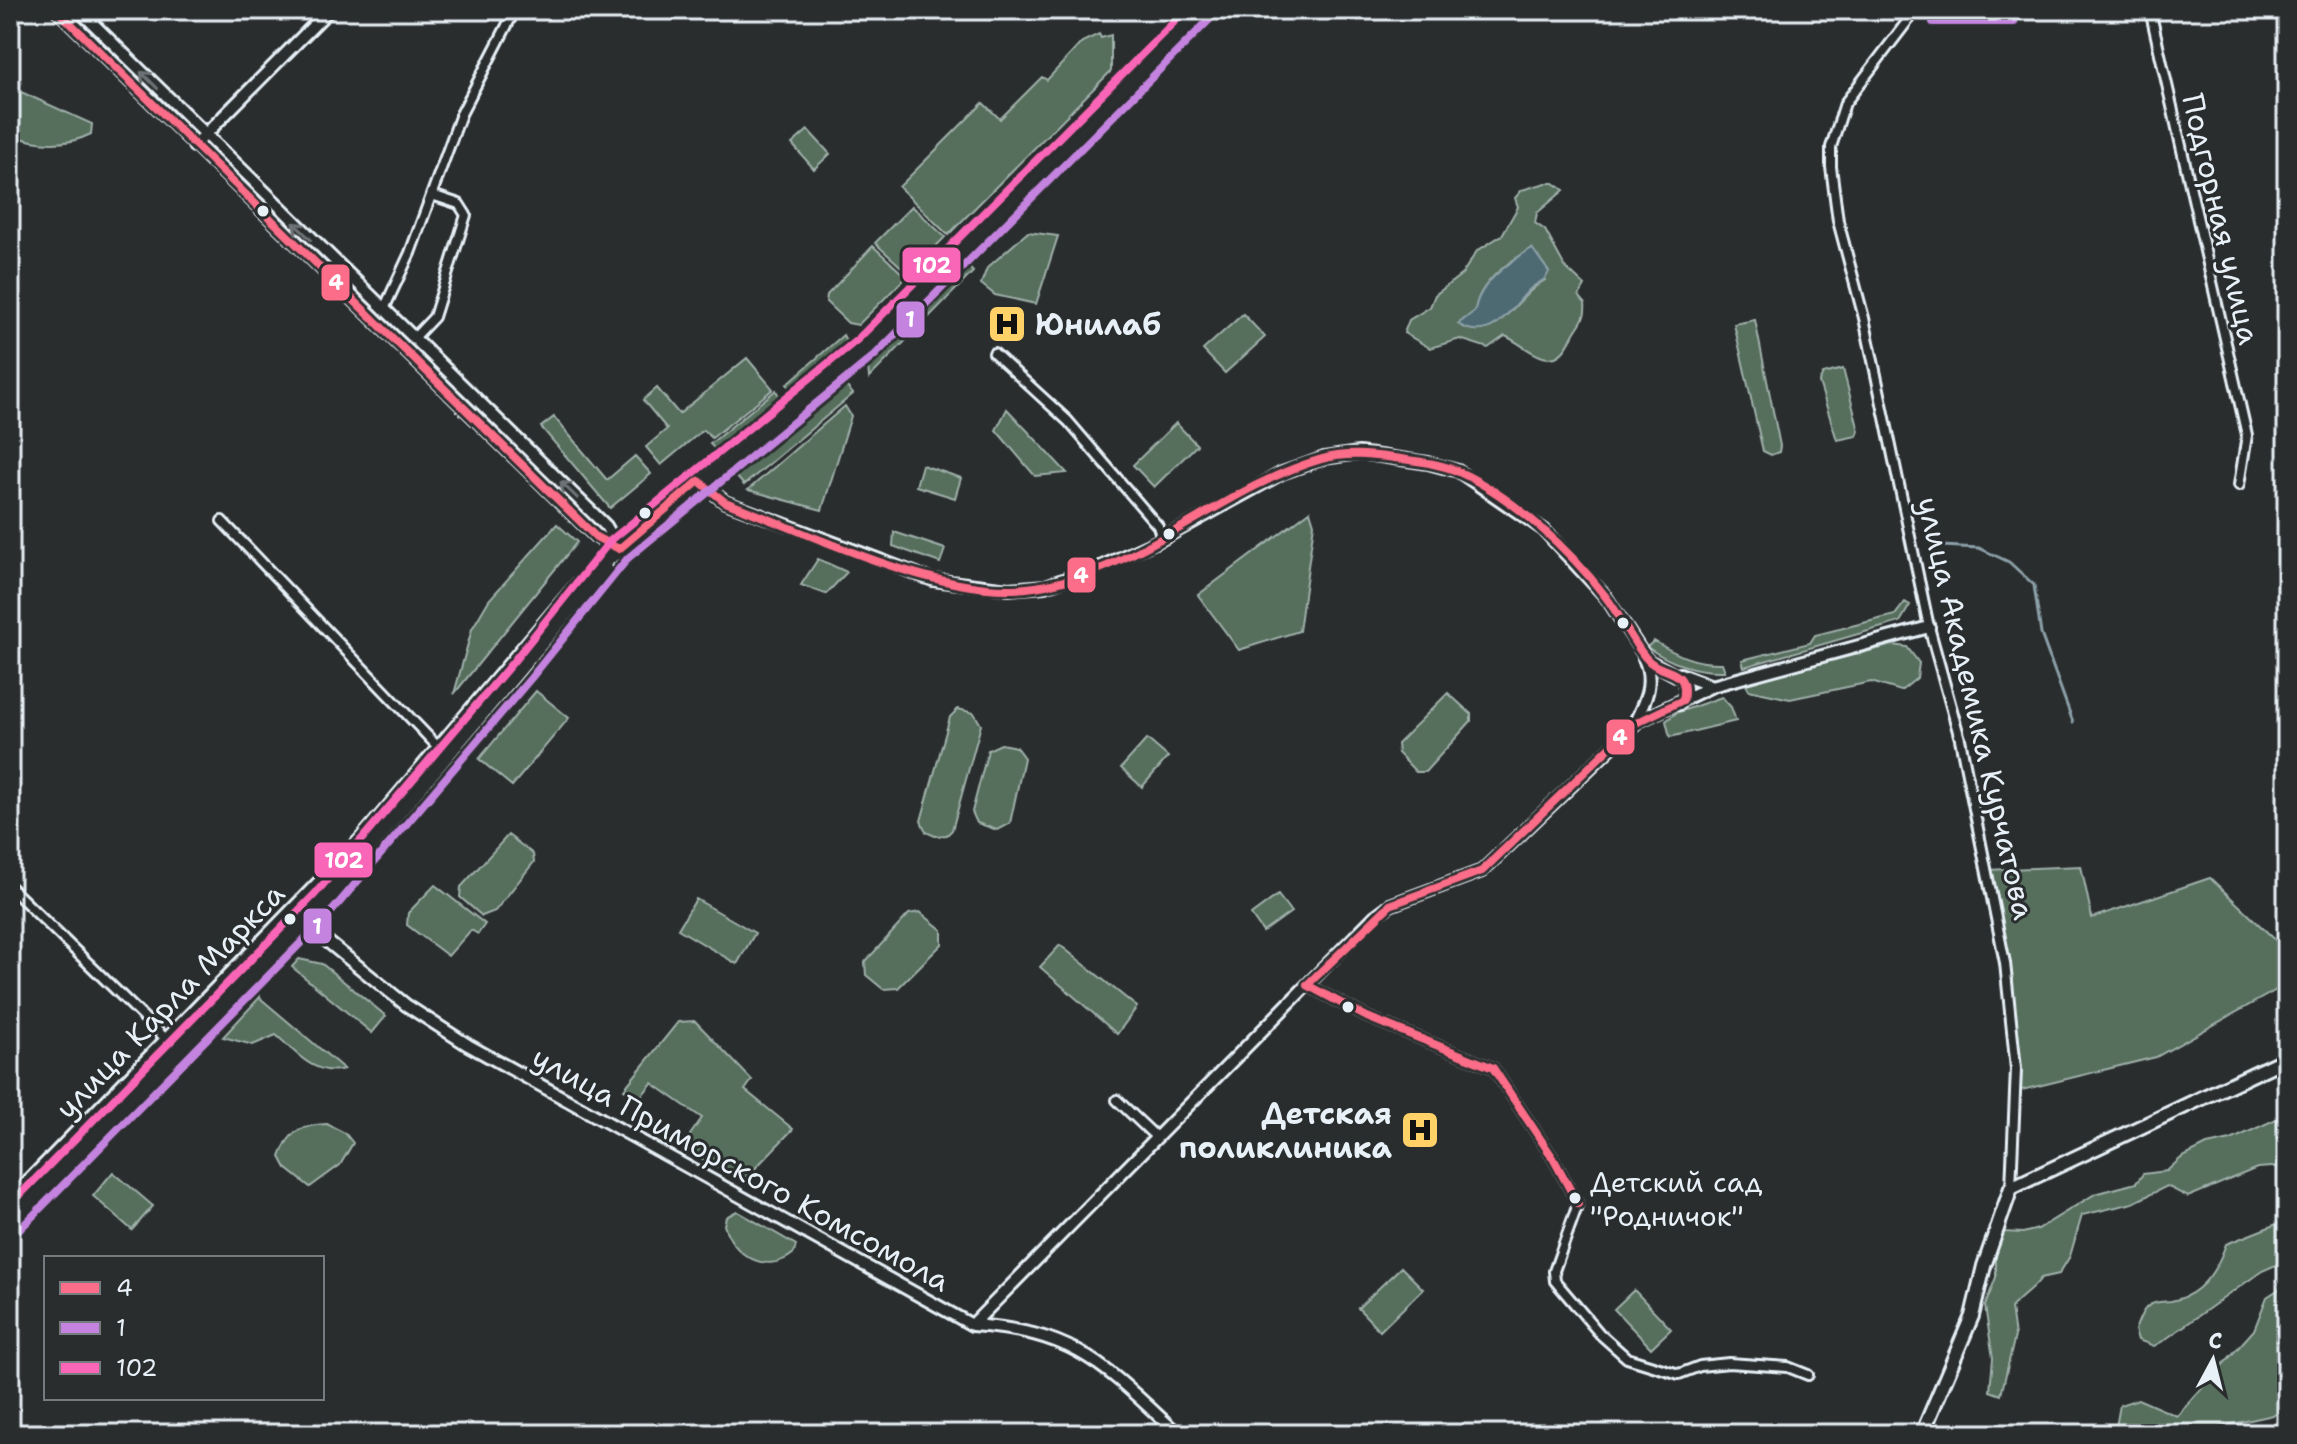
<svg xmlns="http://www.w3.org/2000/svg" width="2297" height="1444" viewBox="0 0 2297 1444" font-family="'Shantell Sans',sans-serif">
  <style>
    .green { fill: #566e5c; stroke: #9fb0aa; stroke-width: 2; fill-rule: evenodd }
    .water { fill: #4e6a73; stroke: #8ca0a8; stroke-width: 2 }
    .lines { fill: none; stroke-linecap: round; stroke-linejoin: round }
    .stream { stroke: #8ca0a8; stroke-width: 3 }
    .minor-casing { stroke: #e8f1f8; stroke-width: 14 }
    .tertiary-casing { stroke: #e8f1f8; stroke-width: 16 }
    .primary-casing { stroke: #e8f1f8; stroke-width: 18 }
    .minor { stroke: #2a2d2e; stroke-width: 8 }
    .tertiary { stroke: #2a2d2e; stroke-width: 10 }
    .primary { stroke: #2a2d2e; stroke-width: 12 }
    .bus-1-casing { stroke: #2a2d2e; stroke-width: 14 }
    .bus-2-casing { stroke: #2a2d2e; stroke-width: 14 }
    .bus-3-casing { stroke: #2a2d2e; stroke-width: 14 }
    .bus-1 { stroke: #fb6d88; stroke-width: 8 }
    .bus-2 { stroke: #c483df; stroke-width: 8 }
    .bus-3 { stroke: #fa66b7; stroke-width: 8 }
    .oneway { stroke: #6c7275 }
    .bus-dot { fill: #e8f1f8; stroke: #2a2d2e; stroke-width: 3 }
    .labels { text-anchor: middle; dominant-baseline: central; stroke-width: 6; stroke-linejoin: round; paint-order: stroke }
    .bus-label { font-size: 28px; fill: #e8f1f8; stroke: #2a2d2e; text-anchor: start }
    .street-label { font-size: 30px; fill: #e8f1f8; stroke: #2a2d2e }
    .poi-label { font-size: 30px; font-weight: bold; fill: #e8f1f8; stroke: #2a2d2e; text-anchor: start }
    .line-badge { stroke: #2a2d2e; stroke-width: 3 }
    .badge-label { font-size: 22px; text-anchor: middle; font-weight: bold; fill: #fff }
  </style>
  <rect width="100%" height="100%" fill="#2a2d2e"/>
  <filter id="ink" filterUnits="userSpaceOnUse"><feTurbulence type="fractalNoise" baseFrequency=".0125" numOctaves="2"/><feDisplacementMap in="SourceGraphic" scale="16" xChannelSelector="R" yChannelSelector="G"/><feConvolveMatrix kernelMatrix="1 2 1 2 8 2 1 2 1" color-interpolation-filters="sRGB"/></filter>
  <g filter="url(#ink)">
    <path class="green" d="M1099 34 1101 38 1111 35V71L948 235 899 187 983 103 1000 119 1042 77 1047 80 1082 42Z
      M10 87 92 124 91 134C65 147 36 145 10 134Z
      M808 130 830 154 814 169 792 144Z
      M1546 183H1554L1564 190 1537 213 1535 223 1545 230 1565 267 1585 286 1579 296 1585 303C1587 320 1578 324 1572 337 1554 379 1530 347 1505 336L1488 348 1460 339 1430 348 1404 333 1409 320 1430 307 1435 295 1462 274 1477 251 1502 235 1518 207 1515 198 1522 190ZM1532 249 1545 266V280C1516 294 1497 349 1458 324L1475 311C1478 283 1509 261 1532 249Z
      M912 206 945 237 909 274 875 243Z
      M1028 232 1058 236 1036 304 995 295 981 284 987 268Z
      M873 246 906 277 858 325 848 323 826 302 827 295Z
      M966 264 973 272 869 378 868 366 872 356Z
      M1243 314 1265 337 1225 373 1203 350Z
      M1755 320 1780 446 1779 452 1771 455 1763 451 1734 324Z
      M386 321 564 493 562 495 384 323Z
      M843 335 847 343 844 349 795 393 787 384Z
      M747 358 773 389 712 438 703 430 661 465 646 447 667 429 643 400 657 388 679 414Z
      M1843 369 1859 431 1857 436 1837 440 1819 382 1823 374Z
      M846 386 853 394 744 485 734 474Z
      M776 390 782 403 779 406 719 453 710 444Z
      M845 406 851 416 822 510 748 490Z
      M1007 409 1067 473 1035 476 996 430Z
      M554 417 607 480 635 456 651 474 610 508 541 427Z
      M1176 423 1197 445 1154 487 1133 465Z
      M922 465 961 478 955 498 916 486Z
      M1310 511 1314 524 1299 631 1239 650 1198 595Z
      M557 524 577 542 454 694 472 629 489 600Z
      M894 532 945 549 940 563 893 546Z
      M818 559 847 572 826 594 801 585Z
      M1905 602 1910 605 1900 622 1744 667 1742 660 1810 643 1815 635 1895 615Z
      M1654 641C1677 655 1696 664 1722 663L1725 671C1696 672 1671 664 1647 647Z
      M1893 645 1907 647 1919 663 1917 678 1901 691 1871 682 1790 699 1749 690 1745 683Z
      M536 691 569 718 512 786 479 759Z
      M1448 693 1471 714V721L1425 772H1416L1398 753 1397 744Z
      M1722 697 1731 707 1736 721 1670 737 1666 721 1676 713Z
      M958 709 974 713 981 725 952 830 947 835 935 836 926 832 921 821 950 717Z
      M1147 739 1168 757 1142 787 1121 768Z
      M1001 744 1016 747 1024 758 1010 823 997 830 977 823 972 812 988 750Z
      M508 835 533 854 534 862 495 911 482 916 460 897 461 887Z
      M2081 866 2092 918 2210 878 2287 951V984L2156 1057 2018 1091 2017 1045 1987 870Z
      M435 885 485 924 478 934 471 930 448 956 407 925 408 913Z
      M1278 895 1291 912 1263 932 1251 915Z
      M696 899 755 933 737 964 678 929Z
      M920 912 942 930V944L898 988 883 989 866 975 865 962 909 914Z
      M1060 945 1137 1007 1117 1034 1040 967Z
      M299 959 322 964 386 1016 372 1033 292 967Z
      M260 997V998L344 1069C315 1077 297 1053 276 1035L253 1045 223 1037Z
      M695 1021 752 1080 745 1090 793 1129 744 1180 691 1153 690 1135 702 1118 652 1083 639 1099 624 1089 678 1022Z
      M2287 1114V1166L2257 1168 2188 1197 2167 1186 2133 1203 2082 1215 2070 1256 2059 1274 2041 1278C2033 1290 2021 1296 2011 1308L2015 1336 2001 1395 1990 1391 1993 1358 1985 1306 1996 1277V1241L2003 1232 2023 1233 2038 1229 2095 1194 2136 1183 2143 1174 2167 1171 2181 1158 2207 1145 2231 1140Z
      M327 1124 345 1133 353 1143 340 1165 310 1187 286 1168 280 1157C288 1132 301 1125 327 1124Z
      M113 1172 153 1206 132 1230 93 1196Z
      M737 1211 796 1245 794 1253C766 1276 733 1255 724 1225L726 1217Z
      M2287 1220V1260L2262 1271 2163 1341 2154 1346 2138 1340 2135 1330C2138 1323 2141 1312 2147 1307 2153 1301 2163 1302 2171 1301 2201 1296 2217 1270 2226 1244Z
      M1401 1267 1423 1289 1380 1331 1358 1308Z
      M2287 1284V1412L2219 1427 2208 1434H2111L2116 1427 2120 1405 2138 1399 2177 1416 2254 1330 2267 1297Z
      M1634 1290 1671 1329 1651 1348 1614 1309Z"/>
    <path class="water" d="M1532 248 1549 272C1545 282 1538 282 1530 289 1510 309 1492 345 1458 324L1475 311C1478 283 1510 262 1532 248Z"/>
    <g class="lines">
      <path class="stream" d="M1930 531 1942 546 1979 548 2009 562 2034 585 2041 634 2073 722"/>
      <defs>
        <path id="minor" d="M1916 10 1845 103 1831 147V167L1838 221 1864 318 1929 627 1960 739 2005 963 2016 1069 2011 1188
          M2150 10 2247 435 2239 485
          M384 309 410 253 461 114 515 10
          M414 338 434 317 466 215 459 204 432 195
          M994 353 1068 421 1158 526 1162 539
          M222 521 439 748
          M10 887 168 1041
          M1307 985 1367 1017 1493 1068 1553 1158 1578 1204 1554 1271 1555 1281 1600 1334 1627 1358 1679 1374 1700 1366 1729 1363 1788 1367 1808 1375
          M1117 1100 1156 1137"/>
        <path id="tertiary" d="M57 10 596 537 619 549
          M79 10 606 526 618 547
          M194 146 329 10
          M699 481 725 502 933 580 1009 589 1045 586 1098 568 1162 539 1282 473 1324 458 1359 453 1428 463 1458 471 1544 530 1606 597 1647 660 1683 679 1686 693 1679 704
          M1680 674 1712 686
          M1634 724C1645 702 1655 683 1644 659
          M292 913 406 1005 468 1045 972 1325C1078 1332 1104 1366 1178 1434
          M972 1325 1374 917 1390 905 1482 871 1639 721 1712 686 1929 627"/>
        <path id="primary" d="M1933 10H2014
          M10 1201 361 840 578 584 866 348 1203 10
          M10 1222 324 902 605 568
          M1922 1434 1972 1316 1984 1266 2011 1188 2287 1058"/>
      </defs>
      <use href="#minor" class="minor-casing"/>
      <use href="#tertiary" class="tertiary-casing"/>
      <use href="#primary" class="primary-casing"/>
      <use href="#minor" class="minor"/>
      <use href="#tertiary" class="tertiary"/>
      <use href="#primary" class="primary"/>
      <defs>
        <path id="bus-1" d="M57 10 596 537 619 549
          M699 481 725 502C806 532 928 592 1013 589 1129 584 1215 489 1322 459 1347 452 1370 455 1394 458 1415 461 1439 463 1459 472 1512 496 1570 550 1605 596 1620 615 1630 638 1645 657 1661 677 1690 665 1683 700L1634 724 1482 871 1390 905 1307 985
          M619 549 699 481
          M1307 985 1367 1017 1493 1068 1553 1158 1578 1204"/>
        <path id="bus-2" d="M1933 22H2014
          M19 1230 333 910 531 678 628 558 874 356 1211 18"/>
        <path id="bus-3" d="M10 1205 315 894 513 662 610 541 858 339 1186 10"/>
      </defs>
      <use href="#bus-1" class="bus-1-casing"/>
      <use href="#bus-2" class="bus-2-casing"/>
      <use href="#bus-3" class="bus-3-casing"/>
      <use href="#bus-1" class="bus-1"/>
      <use href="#bus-2" class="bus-2"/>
      <use href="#bus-3" class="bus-3"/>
    </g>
    <defs><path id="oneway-shaft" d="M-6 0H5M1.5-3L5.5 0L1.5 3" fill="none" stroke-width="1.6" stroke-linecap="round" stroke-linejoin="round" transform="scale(2)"/></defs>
    <g class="oneway">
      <use href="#oneway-shaft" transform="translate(149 80) rotate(-135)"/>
      <use href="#oneway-shaft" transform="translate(302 231) rotate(-136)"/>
      <use href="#oneway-shaft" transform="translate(569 490) rotate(-136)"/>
    </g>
  </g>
  <defs>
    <symbol id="hospital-square" viewBox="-11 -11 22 22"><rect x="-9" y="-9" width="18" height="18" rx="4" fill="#ffd166" stroke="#2a2d2e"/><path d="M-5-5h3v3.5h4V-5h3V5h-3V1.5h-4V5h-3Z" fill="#111"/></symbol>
  </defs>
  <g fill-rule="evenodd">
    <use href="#hospital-square" x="985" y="302" width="44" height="44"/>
    <use href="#hospital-square" x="1398" y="1108" width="44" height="44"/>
  </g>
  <g class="bus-dot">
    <circle cx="263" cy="211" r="7"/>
    <circle cx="645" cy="513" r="7"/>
    <circle cx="1169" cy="534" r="7"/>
    <circle cx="1623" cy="623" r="7"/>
    <circle cx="290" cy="919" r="7"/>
    <circle cx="1348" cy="1007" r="7"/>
    <circle cx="1575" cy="1198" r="7"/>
  </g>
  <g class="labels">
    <g class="bus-label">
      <text x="1590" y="1182">Детский сад<tspan x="1590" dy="34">"Родничок"</tspan></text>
    </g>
    <g class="street-label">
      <text transform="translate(2221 219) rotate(77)">Подгорная улица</text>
      <text transform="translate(1976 708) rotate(77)">улица Академика Курчатова</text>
      <text transform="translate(170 1001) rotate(-46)">улица Карла Маркса</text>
      <text transform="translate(741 1169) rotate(29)">улица Приморского Комсомола</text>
    </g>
    <g class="poi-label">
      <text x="1035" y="324">Юнилаб</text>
      <text x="1392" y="1113" text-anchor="end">Детская<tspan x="1392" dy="34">поликлиника</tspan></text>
    </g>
  </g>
  <g class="line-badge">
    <rect x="901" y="246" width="61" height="38" rx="8" fill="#fa66b7"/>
    <rect x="320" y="263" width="31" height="39" rx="8" fill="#fb6d88"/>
    <rect x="895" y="300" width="31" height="39" rx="8" fill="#c483df"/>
    <rect x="1066" y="556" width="31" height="38" rx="8" fill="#fb6d88"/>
    <rect x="1605" y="718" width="31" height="38" rx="8" fill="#fb6d88"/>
    <rect x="313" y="841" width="61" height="38" rx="8" fill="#fa66b7"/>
    <rect x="302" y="907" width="31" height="38" rx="8" fill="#c483df"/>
  </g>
  <g class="badge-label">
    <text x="932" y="273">102</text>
    <text x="336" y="290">4</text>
    <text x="910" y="327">1</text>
    <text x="1081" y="583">4</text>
    <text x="1620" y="745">4</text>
    <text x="344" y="868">102</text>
    <text x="317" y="934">1</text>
  </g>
  <rect width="2297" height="1444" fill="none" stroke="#2a2d2e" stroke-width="40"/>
  <rect x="20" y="20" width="2257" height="1404" fill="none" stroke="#e8f1f8" stroke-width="3" filter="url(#ink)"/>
  <rect x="44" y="1256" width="280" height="144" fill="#2a2d2e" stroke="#767b7f" stroke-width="2"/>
  <rect x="60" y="1282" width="40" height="12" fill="#fb6d88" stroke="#767b7f" stroke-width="2"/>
  <text x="116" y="1296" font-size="24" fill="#e8f1f8">4</text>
  <rect x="60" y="1322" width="40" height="12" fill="#c483df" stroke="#767b7f" stroke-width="2"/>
  <text x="116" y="1336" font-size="24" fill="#e8f1f8">1</text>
  <rect x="60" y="1362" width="40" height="12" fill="#fa66b7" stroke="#767b7f" stroke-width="2"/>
  <text x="116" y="1376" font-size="24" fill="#e8f1f8">102</text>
  <g transform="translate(2213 1360) rotate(7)" stroke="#2a2d2e" stroke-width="6" paint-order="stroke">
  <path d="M0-6L14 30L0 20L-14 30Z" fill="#e8f1f8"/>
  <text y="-12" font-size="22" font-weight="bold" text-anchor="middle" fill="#e8f1f8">С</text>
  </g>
</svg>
